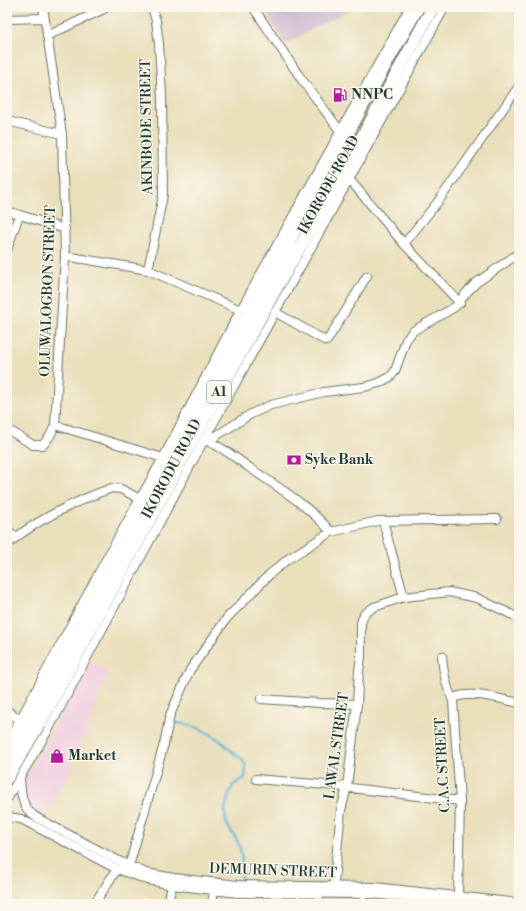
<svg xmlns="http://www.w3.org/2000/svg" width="526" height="911" viewBox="0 0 526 911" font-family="'Libre Bodoni',serif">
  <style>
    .built { fill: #f2cfe1 }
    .industrial { fill: #cfbdcf }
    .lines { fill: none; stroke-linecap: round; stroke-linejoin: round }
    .stream { stroke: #5ab7d8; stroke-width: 2.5 }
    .minor-casing { stroke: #667663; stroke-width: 10 }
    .highway-casing { stroke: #667663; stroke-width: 14 }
    .minor { stroke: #fff; stroke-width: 8 }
    .highway { stroke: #fff; stroke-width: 12 }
    .labels { text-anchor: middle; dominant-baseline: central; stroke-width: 3; stroke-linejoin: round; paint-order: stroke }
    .shield { fill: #fbf7ec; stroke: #61756b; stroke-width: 1 }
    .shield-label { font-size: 13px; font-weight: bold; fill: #1f3d34 }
    .poi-label { font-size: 14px; font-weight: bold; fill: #1f3d34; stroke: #fbf7ec; text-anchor: start }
    .street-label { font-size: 14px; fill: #1f3d34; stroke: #fbf7ec }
  </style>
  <rect width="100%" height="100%" fill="#fbf7ec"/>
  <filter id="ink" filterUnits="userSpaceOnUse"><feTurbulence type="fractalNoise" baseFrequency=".025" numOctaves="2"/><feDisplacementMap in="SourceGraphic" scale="8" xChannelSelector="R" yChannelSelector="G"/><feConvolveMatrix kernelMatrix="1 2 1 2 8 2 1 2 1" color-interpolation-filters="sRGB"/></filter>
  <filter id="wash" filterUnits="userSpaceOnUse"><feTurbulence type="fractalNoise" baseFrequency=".012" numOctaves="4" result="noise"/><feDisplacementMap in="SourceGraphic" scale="16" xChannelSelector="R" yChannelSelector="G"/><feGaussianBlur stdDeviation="0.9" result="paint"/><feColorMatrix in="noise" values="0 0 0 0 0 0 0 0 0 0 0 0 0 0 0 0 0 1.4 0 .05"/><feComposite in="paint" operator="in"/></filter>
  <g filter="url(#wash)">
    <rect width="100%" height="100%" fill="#eadfbb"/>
    <path class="built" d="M91 662 110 673 99 695 88 729 65 782 43 818 13 798Z"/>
    <path class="industrial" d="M262 7H347L349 10 285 44Z"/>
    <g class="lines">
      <path class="stream" d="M176 723C193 724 209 732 223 743 229 748 234 755 242 759L246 766 245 778 233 785C226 802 219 817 233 834 237 839 240 846 241 853 243 863 240 874 241 884
        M240 904 241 895"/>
    </g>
  </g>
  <g filter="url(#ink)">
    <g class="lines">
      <defs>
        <path id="minor" d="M253 7 300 77 341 132
          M7 19 44 18
          M47 36 108 7
          M7 121 62 134
          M349 179 404 244 460 303
          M7 211 65 229
          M404 244 440 199 519 86
          M7 250 19 215
          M65 256 148 270 236 308 240 311
          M148 270 163 195 162 96 159 44 156 21 152 7
          M275 312 324 340 327 341 367 276
          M55 425 163 458
          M7 429 33 445H43L50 436 55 425 65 256 62 134 43 7
          M205 440C221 446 236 458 250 468 279 488 308 505 331 532
          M208 441 251 414 271 405 324 392 364 387 379 383 390 377 395 371 406 340 413 331 455 307 467 292 476 283 519 253
          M383 521 404 597
          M7 529 15 537
          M7 545C32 522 80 499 112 488L121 489 140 499
          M442 656C443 672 446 686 453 701
          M261 699 320 703 357 704
          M7 710 20 721
          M7 744 109 554 163 458 240 311 410 7
          M20 778C21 791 21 806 33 815L39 819 121 862 146 873 174 878 238 885 374 887 519 903
          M256 779 326 785 460 801
          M7 799 47 732 204 440 445 7
          M7 817 21 819 117 869 145 879 172 885 238 893 373 894 463 904
          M129 866 164 744 170 715 190 670 227 618 270 574 288 559 331 532 378 521 497 519
          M319 889V904
          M333 891 341 810 347 787 357 704 359 671 361 657V623L364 614 374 607 404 597 449 592 477 598 519 618
          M458 896 460 801 453 701 456 697C474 691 501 699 519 703
          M94 904 117 869
          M168 904 172 885
          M212 904 214 890"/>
        <path id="highway" d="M7 756 25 727 368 96 418 7
          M7 778 44 716 186 452 279 283 343 172 433 7"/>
      </defs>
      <use href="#minor" class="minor-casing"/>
      <use href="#highway" class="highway-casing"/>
      <use href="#minor" class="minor"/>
      <use href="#highway" class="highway"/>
    </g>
  </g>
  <defs>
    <symbol id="fuel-bare" viewBox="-9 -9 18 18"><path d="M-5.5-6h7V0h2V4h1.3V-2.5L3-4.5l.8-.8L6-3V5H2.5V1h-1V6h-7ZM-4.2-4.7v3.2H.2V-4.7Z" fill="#b5179e" stroke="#fbf7ec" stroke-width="2.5" paint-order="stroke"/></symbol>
    <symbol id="bank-bare" viewBox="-9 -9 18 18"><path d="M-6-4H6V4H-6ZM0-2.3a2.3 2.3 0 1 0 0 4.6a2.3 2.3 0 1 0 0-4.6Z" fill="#b5179e" stroke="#fbf7ec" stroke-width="2.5" paint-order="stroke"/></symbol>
    <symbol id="shop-bare" viewBox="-9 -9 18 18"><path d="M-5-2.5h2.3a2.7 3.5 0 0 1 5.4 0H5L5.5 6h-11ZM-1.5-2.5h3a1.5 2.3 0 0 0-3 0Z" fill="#b5179e" stroke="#fbf7ec" stroke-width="2.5" paint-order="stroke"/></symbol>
  </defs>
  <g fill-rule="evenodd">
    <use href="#fuel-bare" x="330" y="85" width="20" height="20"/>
    <use href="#bank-bare" x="284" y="450" width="20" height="20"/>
    <use href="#shop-bare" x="47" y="746" width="20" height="20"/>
  </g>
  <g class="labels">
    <rect class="shield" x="207" y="381" width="24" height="22" rx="3"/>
    <g class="shield-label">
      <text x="219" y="392">A1</text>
    </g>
    <g class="poi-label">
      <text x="351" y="95">NNPC</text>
      <text x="305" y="460">Syke Bank</text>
      <text x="68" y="756">Market</text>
    </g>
    <g class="street-label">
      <text transform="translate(147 127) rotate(-91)">AKINBODE STREET</text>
      <text transform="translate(329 185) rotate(-61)">IKORODU ROAD</text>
      <text transform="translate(48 291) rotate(-88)">OLUWALOGBON STREET</text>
      <text transform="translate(172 469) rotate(-62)">IKORODU ROAD</text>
      <text transform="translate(337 746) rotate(-82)">LAWAL STREET</text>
      <text transform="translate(443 765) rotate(-93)">C.A.C STREET</text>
      <text transform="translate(273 871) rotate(2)">DEMURIN STREET</text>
    </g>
  </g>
  <rect width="526" height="911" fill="none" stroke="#fbf7ec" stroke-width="24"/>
</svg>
